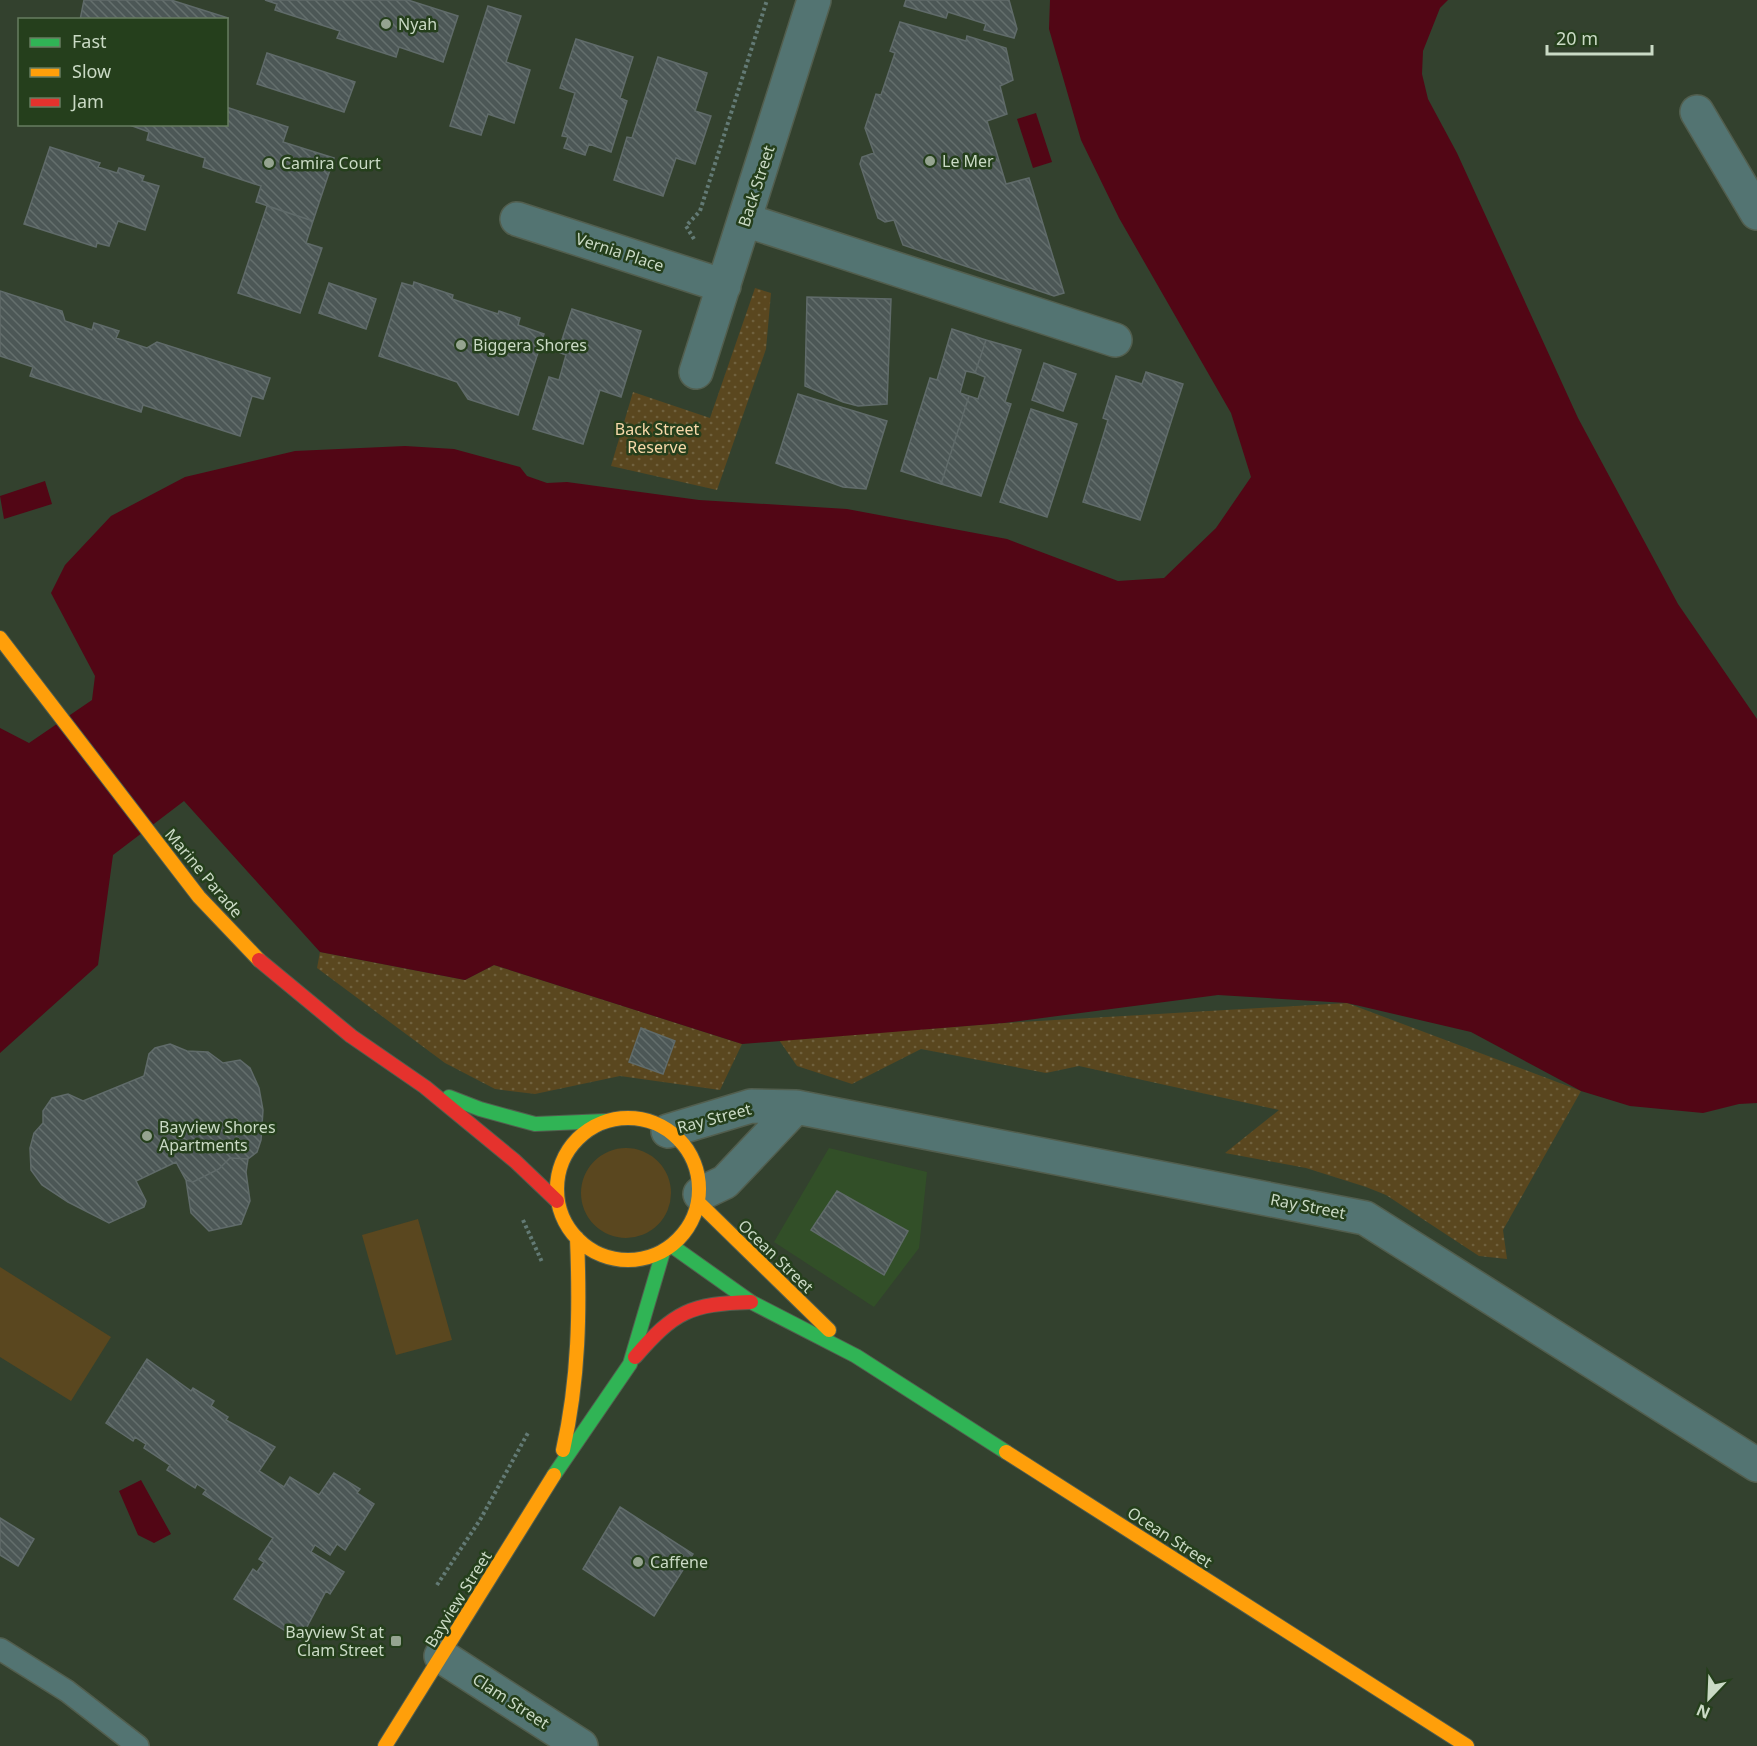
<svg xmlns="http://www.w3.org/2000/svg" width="1757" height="1746" viewBox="0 0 1757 1746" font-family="'Noto Sans',sans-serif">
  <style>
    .built { fill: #324f28 }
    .grass { fill: #5a471f }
    .park { fill: url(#park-dots) }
    .water { fill: #520615 }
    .building { fill: url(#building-back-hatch); stroke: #606b6a; stroke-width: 1.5 }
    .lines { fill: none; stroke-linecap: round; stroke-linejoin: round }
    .lane-casing { stroke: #525e4e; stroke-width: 24 }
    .street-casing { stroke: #525e4e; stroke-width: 36 }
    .fast-casing { stroke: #525e4e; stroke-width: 16 }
    .slow-casing { stroke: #525e4e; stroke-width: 16 }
    .jam-casing { stroke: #525e4e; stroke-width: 16 }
    .path { stroke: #637a75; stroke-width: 4; stroke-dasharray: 3 3; stroke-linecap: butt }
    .lane { stroke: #537472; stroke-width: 21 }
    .street { stroke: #537472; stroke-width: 33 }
    .fast { stroke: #30b455; stroke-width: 14 }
    .slow { stroke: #ff9f0a; stroke-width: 14 }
    .jam { stroke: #e5322d; stroke-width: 14 }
    .poi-dot { fill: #95a490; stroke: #253f1c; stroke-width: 2 }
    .labels { text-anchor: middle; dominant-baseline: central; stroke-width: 5; stroke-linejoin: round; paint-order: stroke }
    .poi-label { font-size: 16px; fill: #cadac5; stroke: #253f1c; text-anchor: start }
    .street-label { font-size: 16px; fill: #cadac5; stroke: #253f1c }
    .park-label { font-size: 16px; fill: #f7d8a9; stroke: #253f1c }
  </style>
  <defs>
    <pattern id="park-dots" width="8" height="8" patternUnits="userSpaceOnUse" patternTransform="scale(1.5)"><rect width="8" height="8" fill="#5a471f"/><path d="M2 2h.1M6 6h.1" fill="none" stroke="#70613e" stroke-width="1.8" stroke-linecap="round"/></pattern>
    <pattern id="building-back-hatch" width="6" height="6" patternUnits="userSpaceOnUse" patternTransform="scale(1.5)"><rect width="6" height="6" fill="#4c5756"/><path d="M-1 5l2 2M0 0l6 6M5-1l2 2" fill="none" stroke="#646f6d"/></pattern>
  </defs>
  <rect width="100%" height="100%" fill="#33412e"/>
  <path class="built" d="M829 1148 927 1172 919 1248 874 1307 774 1242Z"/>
  <path class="grass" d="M581 1193a45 45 0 1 1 90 0a45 45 0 1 1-90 0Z
    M418 1219 452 1340 396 1355 362 1235Z
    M0 1267 111 1337 71 1401 0 1357Z"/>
  <path class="park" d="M755 288 771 293 766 349 717 490 611 466 633 392 710 418Z
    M320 952 465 980 494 965 742 1044 720 1090 620 1076 535 1094 495 1089 445 1063 317 968Z
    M1347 1003 1581 1091 1503 1230 1507 1259 1479 1256 1386 1195 1366 1187 1306 1168 1225 1153 1279 1110 1079 1066 1046 1073 921 1049 852 1084 797 1066 779 1040 1004 1023Z"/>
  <path class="water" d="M1050 0H1448L1440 8 1423 51 1422 74 1428 99 1457 153 1578 418 1678 604 1757 719V1103L1739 1104 1703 1113 1630 1106 1581 1091 1471 1032 1347 1003 1218 995 1004 1023 742 1044 494 965 465 980 320 952 184 801 113 855 98 965 0 1053V728L29 743 92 700 95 676 51 593 65 565 111 516 185 477 295 451 405 446 454 449 520 467 527 476 547 483 567 482 699 500 847 509 1007 539 1118 581 1164 578 1216 528 1251 477 1231 413 1119 218 1081 140 1049 29Z
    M1036 113 1052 162 1033 168 1017 119Z
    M45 481 52 504 4 519 0 496Z
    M141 1480 171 1534 154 1543 138 1535 119 1491Z"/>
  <path class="building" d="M84 0H171L228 18 226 22V20H80Z
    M265 0H408L458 16 443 62 399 47 396 57 337 38 340 31 275 10 277 4Z
    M906 0H1009L1017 29 1014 38 984 30 986 24 948 12 946 18 904 6Z
    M488 6 521 16 506 62 530 70 514 123 488 114 481 135 450 126Z
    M900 22 966 41 967 36 1006 48 1013 80 1000 86 1007 114 987 121 1006 184 1029 178 1064 293 1054 296 903 245 894 220 885 222 878 218 860 164 862 157 874 153 865 128 876 94 881 95 895 53 890 51Z
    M576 39 633 57 620 98 627 101 611 152 589 144 585 155 564 148 568 137 562 136 575 93 560 88Z
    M267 53 355 82 344 112 257 84Z
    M658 57 707 73 695 111 711 116 695 164 676 158 663 196 614 180 627 137 632 138Z
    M226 107 288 127 283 142 334 158 313 221 256 202 261 186 203 167 205 158 147 140 149 132 127 124H226Z
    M50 147 100 163 98 167 117 173 119 168 144 176 142 181 159 186 145 230 118 221 109 246 97 243 96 247 24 224Z
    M267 206 313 221 306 243 322 248 300 313 238 293Z
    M414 282 453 295 452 299 498 314 499 311 520 318 518 325 544 334 518 415 468 399 457 382 379 356 402 283 413 286Z
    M329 283 376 299 366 329 319 313Z
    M0 291 62 311 65 321 92 330 94 323 119 331 116 338 147 348 157 342 270 378 263 399 252 396 240 436 143 405 141 412 30 376 33 367 0 356Z
    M807 297 891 299 887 404 858 406 843 402 805 386Z
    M572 309 641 331 621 397 600 390 583 444 533 429 549 377 559 380 566 355 558 352Z
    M952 329 986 340 975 373 966 371 960 393 969 396 941 484 901 471 930 378 937 380Z
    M986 340 1021 350 1005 402 1011 404 981 496 941 484 969 396 978 399 985 377 975 373Z
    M1044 363 1076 374 1063 411 1032 400Z
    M1146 372 1183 384 1140 520 1083 502 1108 420 1103 418 1116 376 1142 384Z
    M798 394 887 421 866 489 843 487 776 463Z
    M1031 409 1077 424 1047 517 1000 502Z
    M641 1028 675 1041 663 1074 629 1062Z
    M170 1044 187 1051 208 1052 223 1063 240 1060 250 1068 259 1088 263 1110 261 1140 257 1152 248 1159 230 1158 219 1169 193 1182 186 1180 176 1162 136 1181 146 1201 144 1207 109 1223 68 1202 42 1185 31 1170 30 1148 34 1133 43 1123V1111L52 1098 68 1094 83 1101 144 1076 149 1054 155 1048Z
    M230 1158 248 1159 246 1172 250 1201 241 1224 209 1231 191 1213 186 1180 193 1182 219 1169Z
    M837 1191 908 1231 884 1275 811 1230Z
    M147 1359 191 1391 193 1388 214 1401 211 1406 228 1417 226 1420 275 1447 259 1471 284 1487 290 1477 319 1495 334 1473 360 1489 357 1493 374 1504 345 1550 337 1544 330 1555 315 1545 311 1552 344 1572 330 1594 326 1591 300 1640 234 1599 253 1569 257 1572 264 1562 259 1559 273 1538 203 1494 206 1490 197 1484 195 1488 167 1470 170 1465 144 1448 146 1444 135 1437 133 1441 106 1423Z
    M620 1507 693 1554 654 1616 583 1569Z
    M0 1518 34 1539 18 1566 0 1555Z"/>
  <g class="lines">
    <defs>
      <path id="lane" d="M0 1649 67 1691 138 1746"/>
      <path id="street" d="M1697 112 1757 213
        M517 219 724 286
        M745 220 1115 340
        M696 372 814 0
        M668 1131 751 1106 796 1107 1365 1218 1757 1465
        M700 1194 725 1182 796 1107
        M441 1656 581 1746"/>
      <path id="fast" d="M449 1097 480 1109 535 1124 606 1121
        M672 1246 751 1302 856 1356 1006 1452
        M554 1475 630 1364 663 1252"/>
      <path id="slow" d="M0 638 199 897 259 960
        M557 1189a71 71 0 1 1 142 0a71 71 0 1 1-142 0Z
        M699 1203 829 1330
        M563 1450C579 1379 580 1310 577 1238
        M1006 1452 1467 1746
        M385 1746 554 1475"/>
      <path id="jam" d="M259 960 351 1036 425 1087 515 1161 557 1201
        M635 1357C675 1311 690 1304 751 1302"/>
    </defs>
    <use href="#lane" class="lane-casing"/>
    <use href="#street" class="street-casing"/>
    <use href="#fast" class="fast-casing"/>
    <use href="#slow" class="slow-casing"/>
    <use href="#jam" class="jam-casing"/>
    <path class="path" d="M694 239 686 226 700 211 767 0
      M523 1220 542 1262
      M437 1585 480 1520 529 1431"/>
    <use href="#lane" class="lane"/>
    <use href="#street" class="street"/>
    <use href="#fast" class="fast"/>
    <use href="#slow" class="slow"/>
    <use href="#jam" class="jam"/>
  </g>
  <g class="poi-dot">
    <circle cx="386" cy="24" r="6"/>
    <circle cx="930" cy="161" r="6"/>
    <circle cx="269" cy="163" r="6"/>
    <circle cx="461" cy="345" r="6"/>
    <circle cx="147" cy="1136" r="6"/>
    <circle cx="638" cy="1562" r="6"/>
    <rect x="390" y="1635" width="12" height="12" rx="3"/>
  </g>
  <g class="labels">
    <g class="poi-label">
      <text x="398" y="24">Nyah</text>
      <text x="942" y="161">Le Mer</text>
      <text x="281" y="163">Camira Court</text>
      <text x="473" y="345">Biggera Shores</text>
      <text x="159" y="1127">Bayview Shores<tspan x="159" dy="18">Apartments</tspan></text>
      <text x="650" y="1562">Caffene</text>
      <text x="384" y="1632" text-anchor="end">Bayview St at<tspan x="384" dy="18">Clam Street</tspan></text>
    </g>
    <g class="street-label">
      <text transform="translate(756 186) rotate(-72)">Back Street</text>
      <text transform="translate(620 252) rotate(18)">Vernia Place</text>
      <text transform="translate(204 873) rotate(50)">Marine Parade</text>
      <text transform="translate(714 1118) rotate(-15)">Ray Street</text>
      <text transform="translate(1308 1206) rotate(11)">Ray Street</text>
      <text transform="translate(776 1256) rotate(44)">Ocean Street</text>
      <text transform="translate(1170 1537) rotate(33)">Ocean Street</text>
      <text transform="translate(458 1599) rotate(-58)">Bayview Street</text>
      <text transform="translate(511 1701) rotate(33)">Clam Street</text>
    </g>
    <g class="park-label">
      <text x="657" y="429">Back Street<tspan x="657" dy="18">Reserve</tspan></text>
    </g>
  </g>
  <rect x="18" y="18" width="210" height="108" fill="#253f1c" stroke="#677d60" stroke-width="1.5"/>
  <rect x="30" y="38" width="30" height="9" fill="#30b455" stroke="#677d60" stroke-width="1.5"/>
  <text x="72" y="48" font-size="18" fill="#cadac5">Fast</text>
  <rect x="30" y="68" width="30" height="9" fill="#ff9f0a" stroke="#677d60" stroke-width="1.5"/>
  <text x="72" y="78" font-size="18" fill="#cadac5">Slow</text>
  <rect x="30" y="98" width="30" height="9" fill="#e5322d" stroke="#677d60" stroke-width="1.5"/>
  <text x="72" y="108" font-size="18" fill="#cadac5">Jam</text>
  <g transform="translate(1709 1698) rotate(203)" stroke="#253f1c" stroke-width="4.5" paint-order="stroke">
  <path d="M0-4.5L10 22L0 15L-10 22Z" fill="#cadac5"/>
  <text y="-9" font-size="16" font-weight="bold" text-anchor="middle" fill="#cadac5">N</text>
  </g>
  <path d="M1547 45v9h105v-9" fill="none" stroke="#cadac5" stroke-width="3"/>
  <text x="1556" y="45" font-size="18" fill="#cadac5" stroke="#253f1c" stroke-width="4.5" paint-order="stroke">20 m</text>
</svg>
